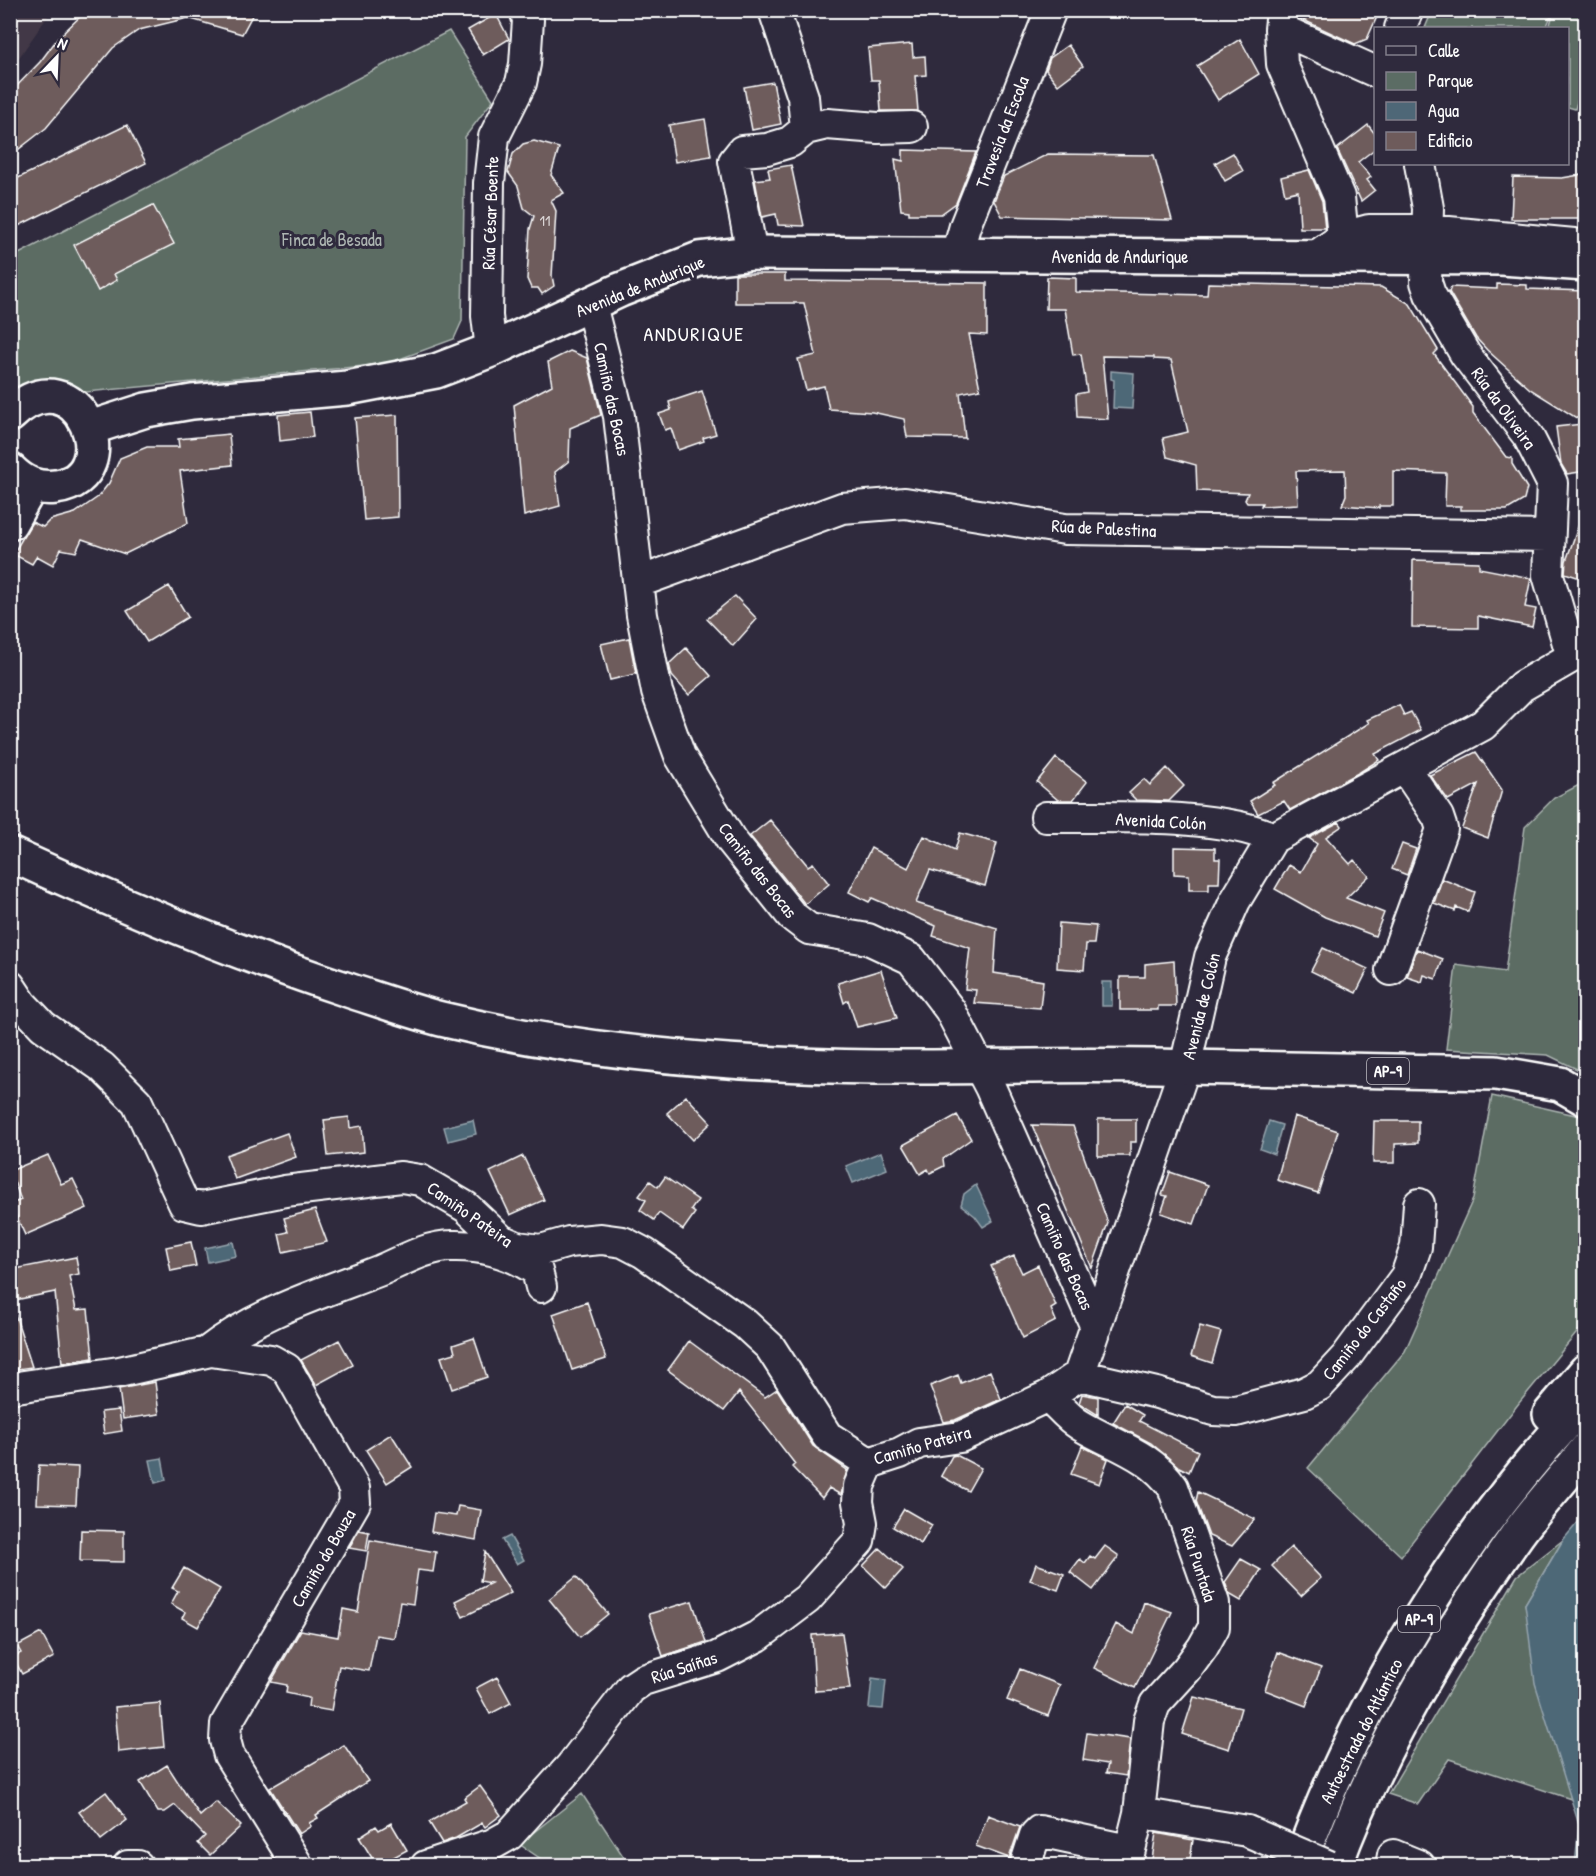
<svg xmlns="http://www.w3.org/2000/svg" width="1596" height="1876" viewBox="0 0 1596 1876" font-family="'Patrick Hand',sans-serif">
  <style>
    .built { fill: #423946 }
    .green { fill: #5b6c64; stroke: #adb6b2; stroke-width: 1.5 }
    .water { fill: #4e6777; stroke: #95a4ad; stroke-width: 1.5 }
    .building { fill: #6e5b5b; stroke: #fff; stroke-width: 1.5 }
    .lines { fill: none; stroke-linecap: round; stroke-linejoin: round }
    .minor-casing { stroke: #fff; stroke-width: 34 }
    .major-casing { stroke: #fff; stroke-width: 38 }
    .highway-casing { stroke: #fff; stroke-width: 38 }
    .minor { stroke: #2f2a3d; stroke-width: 30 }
    .major { stroke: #2f2a3d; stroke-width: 33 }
    .highway { stroke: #2f2a3d; stroke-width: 33 }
    .minor-bridge-casing { stroke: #fff; stroke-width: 34; stroke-linecap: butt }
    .minor-bridge { stroke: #2f2a3d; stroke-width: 30 }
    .labels { text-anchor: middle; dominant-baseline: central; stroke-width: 6; stroke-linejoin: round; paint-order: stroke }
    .number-label { font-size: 15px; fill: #dbd6d6 }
    .shield { fill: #2f2a3d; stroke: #c1bfc5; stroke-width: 1.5 }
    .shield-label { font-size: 16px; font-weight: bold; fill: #fff }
    .street-label { font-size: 18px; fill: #fff; stroke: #2f2a3d }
    .park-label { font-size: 18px; fill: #adb6b2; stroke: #2f2a3d }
    .neighbourhood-label { font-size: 20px; letter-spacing: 1.5px; fill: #fff; stroke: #2f2a3d }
  </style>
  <rect width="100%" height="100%" fill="#2f2a3d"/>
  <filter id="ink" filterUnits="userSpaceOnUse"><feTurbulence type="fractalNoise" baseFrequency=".0167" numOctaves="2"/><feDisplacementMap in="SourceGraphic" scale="12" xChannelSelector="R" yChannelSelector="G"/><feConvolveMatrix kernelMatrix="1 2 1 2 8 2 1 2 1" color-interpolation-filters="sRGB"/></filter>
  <g filter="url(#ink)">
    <path class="built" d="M11 10 48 11 50 13 11 69Z"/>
    <path class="green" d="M1432 11V10L1553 11 1546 28H1425Z
      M1554 11H1585V75L1575 109 1568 107V28H1549Z
      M449 31 493 100 465 137 462 321 454 339 386 364 11 399V258Z
      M1581 784 1586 785 1585 1073 1548 1055 1446 1049 1456 965 1505 972 1525 827 1554 798Z
      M1492 1096 1584 1117 1585 1120V1323L1519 1403 1401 1556 1308 1468 1405 1351 1473 1199Z
      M1563 1540 1525 1604 1571 1799 1449 1759 1418 1804 1388 1794 1517 1576Z
      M582 1794 629 1865H550L519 1844Z"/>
    <path class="water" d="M1111 371 1134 373 1132 409 1113 408 1114 380 1111 379Z
      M1102 982H1112V1006H1102Z
      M473 1120 476 1134 448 1141 444 1127Z
      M1269 1121 1282 1125 1274 1154 1260 1149Z
      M881 1152 887 1169 853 1183 846 1166Z
      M976 1185 993 1221 983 1227 975 1216 961 1205 964 1194Z
      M233 1242 236 1256 208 1262 205 1248Z
      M162 1458 166 1480 155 1483 150 1460Z
      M1585 1514 1586 1865 1575 1866 1579 1825 1535 1683 1525 1604 1563 1540Z
      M510 1536 524 1560 517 1564 502 1540Z
      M872 1678 886 1680 883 1709 869 1708Z"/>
    <path class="building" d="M87 10H255L242 34 188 18 139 30 113 48 46 128 10 156V93L40 62 58 38Z
      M1299 10H1380L1367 39 1355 44 1299 18Z
      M496 14 509 39 483 55 468 30Z
      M1240 39 1259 74 1218 100 1197 66Z
      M912 44 913 57 925 56 926 75 915 76 918 111H881L879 80H871L868 48Z
      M1068 45 1083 66 1058 85 1046 70 1050 58Z
      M773 82 781 124 752 130 744 87Z
      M705 119 711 156 675 162 669 125Z
      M127 125 146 163 10 230V182Z
      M1368 125 1376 135V148L1358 162 1371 177 1367 180 1375 190 1361 201 1337 149Z
      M534 141 559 148 551 175 564 193 551 200 556 211 552 276 554 286 542 294 538 288H531L527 279 530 229 534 216 524 208 518 186 508 172 513 154 523 144Z
      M903 150 976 152 956 203 941 214H909V211L901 210 895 159 903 161Z
      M1233 153 1243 171 1225 181 1215 163Z
      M1048 154 1154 155 1172 220 1002 216 994 201 1004 176Z
      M791 165 804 226 778 225 776 214 762 217 755 180 770 178 768 169Z
      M1309 170 1322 201 1325 228H1300L1298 191 1285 194 1281 177Z
      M1586 174V219H1511L1513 177 1562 178Z
      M153 205 174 244 114 274 117 280 98 291 74 245Z
      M735 274H785V281L987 283V335L969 334 980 389 960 393 965 438 907 437 904 419 872 412 829 409 824 386 806 390 798 359 816 355 804 303H735Z
      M1047 277 1076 278V292L1207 295 1208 283 1381 287 1410 304 1438 350 1434 354 1473 407V413L1506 457 1512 458V464L1527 488 1524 500 1507 510H1461V506H1445L1446 473 1393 471V506H1379V508L1342 505 1346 495 1345 470 1296 471 1298 504 1261 506 1262 503H1247L1245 500 1248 493 1197 491 1196 465 1167 457 1163 438 1188 432 1171 360 1154 359V357L1102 356 1108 419 1077 417 1076 394 1087 392 1081 354 1073 355 1065 309H1046Z
      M1497 284 1527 285V289L1586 291V363L1580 375 1586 378V424L1530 389 1487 350 1476 338 1449 292 1451 287 1497 289Z
      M570 351 587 358 601 415 570 428 569 461 555 472 560 506 524 516 514 405 552 385 548 362Z
      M702 391 716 434 703 438 704 441 678 450 671 428 665 430 659 414 671 410 669 402Z
      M310 412 313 437 280 441 278 415Z
      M397 415 398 517 364 520 355 418Z
      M1582 424 1586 471 1567 474 1561 464 1556 427Z
      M229 434 232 465 180 471 188 523 125 554 82 539 76 552 61 549 53 565 37 556 32 564 13 554 32 522 43 527 50 520 75 513 98 497 109 483 120 458 147 447H179L178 439Z
      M1583 513H1586V580L1565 573 1566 561Z
      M1413 560 1479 562V568L1531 578 1525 607 1536 609 1532 627 1478 616V628L1412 627Z
      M169 586 188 617 147 642 127 611Z
      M735 596 757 619 733 646 707 619Z
      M629 638 636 674 610 680 601 644Z
      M686 648 711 676 689 695 672 676 669 664Z
      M1399 705 1404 715 1411 712 1421 730 1375 754 1379 760 1360 772 1290 810 1284 801 1258 814 1250 801 1275 785 1273 783 1369 723 1367 720Z
      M1476 752 1502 790 1488 838 1462 828 1478 784 1448 800 1430 775Z
      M1056 758 1087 782 1073 800H1058L1037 782Z
      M1167 768 1184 786 1169 801 1136 800 1129 793 1144 779 1150 785Z
      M770 820 808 866 813 863 829 884 805 904 750 836Z
      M1339 822 1342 826 1326 837 1350 864 1354 860 1369 876 1346 898 1384 913 1375 936 1325 917 1275 889 1289 865 1301 872 1317 844 1309 838Z
      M960 833 997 843 985 886 930 870 916 903 997 928 994 973 1043 981 1040 1008 974 1003 976 990 965 989 970 948 933 936 936 926 872 898 869 902 849 892 871 848 908 868 924 836 955 850Z
      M1402 844 1416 849 1407 875 1392 869Z
      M1174 847 1215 848V859H1220L1219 883H1209V890H1189V875L1174 874Z
      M1442 879 1475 892 1468 912 1456 907 1455 911 1434 903Z
      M1059 923 1096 926 1094 944H1086L1084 970 1057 968Z
      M1323 948 1368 969 1356 993 1311 971Z
      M1417 949 1443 959 1436 979 1424 975 1422 982 1407 977Z
      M1174 961 1176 1006H1158V1010H1120V977H1145V964Z
      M881 970 897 1018 857 1027 848 1000 844 1003 838 983Z
      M686 1096 711 1123 693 1140 667 1113Z
      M957 1115 971 1139 943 1159 944 1166 930 1173 928 1169 920 1174 903 1145Z
      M1294 1116 1338 1131 1318 1193 1277 1180Z
      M349 1117 350 1128 362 1126 364 1152 328 1156 324 1120Z
      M1098 1119H1136V1142H1130V1156H1098Z
      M1374 1121H1418V1143L1395 1144V1163H1373Z
      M1032 1125 1073 1126 1108 1223 1092 1268Z
      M287 1133 296 1157 235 1179 226 1155Z
      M48 1155 61 1184 73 1179 87 1208 25 1235 11 1204 21 1200 10 1171Z
      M523 1156 544 1200 510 1215 490 1172Z
      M1170 1172 1208 1185 1194 1224 1161 1213 1167 1196 1162 1195Z
      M665 1177 698 1200 691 1210 695 1213 683 1230 659 1213 654 1220 640 1210 646 1200 639 1196 650 1181 658 1187Z
      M315 1210 327 1242 283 1252 279 1234 288 1232 284 1218Z
      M191 1242 196 1266 171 1271 166 1247Z
      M1014 1256 1022 1273 1038 1265 1056 1306 1051 1309 1056 1321 1023 1338 991 1266Z
      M76 1257 79 1274 69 1276 76 1310 88 1309 93 1358 62 1363 55 1292 10 1301V1270Z
      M587 1302 606 1359 572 1370 553 1314Z
      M14 1311 32 1367 10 1370V1312Z
      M1200 1326 1221 1332 1212 1363 1191 1356Z
      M474 1338 487 1377 452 1389 441 1357 455 1353 453 1345Z
      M339 1340 353 1365 316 1385 301 1360Z
      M689 1341 765 1397 777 1389 813 1446 847 1470 841 1495 829 1488 822 1498 792 1467 795 1464 739 1392 724 1411 668 1370Z
      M990 1371 1001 1399 955 1420 944 1422 930 1386 958 1375 961 1383Z
      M155 1382 159 1414 123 1419 119 1389Z
      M1082 1394 1098 1397V1415L1079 1403Z
      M1125 1404 1143 1415 1139 1421 1198 1451 1189 1472 1179 1467 1151 1443 1113 1423Z
      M119 1410 122 1431 104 1434 101 1412Z
      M391 1434 412 1467 387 1483 366 1450Z
      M1082 1446 1108 1459 1099 1484 1071 1474Z
      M956 1455 981 1468 968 1491 941 1476 952 1456Z
      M39 1465 78 1467 76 1505 37 1504Z
      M1198 1492 1255 1519 1232 1546 1209 1536 1196 1501Z
      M458 1506 481 1510 476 1540 431 1532 434 1513 456 1516Z
      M904 1509 932 1525 921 1544 893 1527Z
      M81 1530 124 1531V1562L80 1561Z
      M359 1530 369 1532 366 1551 349 1548Z
      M370 1540 436 1552 433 1572 418 1570 413 1604 400 1602 394 1638 376 1635 369 1671 339 1666 331 1711 308 1707 309 1698 286 1693 287 1685 271 1682 301 1630 338 1637 343 1609 358 1612Z
      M1105 1546 1119 1556 1093 1590 1070 1572 1080 1559 1085 1563 1090 1556 1095 1559Z
      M1291 1547 1321 1578 1301 1596 1272 1566Z
      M880 1548 903 1569 886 1588 863 1566Z
      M485 1552 511 1593 463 1617 455 1601 491 1583 480 1581Z
      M1241 1559 1261 1570 1241 1601 1229 1594 1225 1582Z
      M1036 1564 1064 1574 1058 1590 1030 1580Z
      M184 1568 220 1589 198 1627 182 1618 185 1612 171 1604 178 1591 172 1588Z
      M576 1577 608 1614 580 1637 549 1599Z
      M692 1601 706 1642 663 1656 649 1614Z
      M1144 1602 1172 1612 1135 1688 1094 1668 1116 1624 1134 1634Z
      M41 1633 54 1657 22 1674 13 1657 21 1653 17 1646Z
      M842 1633 850 1689 815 1691 812 1635Z
      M1278 1652 1321 1668 1306 1706 1265 1690Z
      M1020 1669 1060 1685 1048 1716 1007 1700Z
      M497 1677 511 1703 490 1714 476 1688Z
      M1194 1697 1241 1708 1229 1749 1182 1734Z
      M160 1703 164 1747 119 1752 115 1707Z
      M1087 1733 1130 1739 1126 1776 1106 1773 1108 1764 1083 1760Z
      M344 1745 368 1781 316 1815 318 1818 309 1823 311 1826 299 1834 270 1788Z
      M167 1765 200 1816 216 1802 241 1826 210 1855 198 1843 205 1836 175 1805 165 1812H158L140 1782Z
      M480 1786 501 1815 485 1827 482 1823 456 1838 442 1843 429 1822 466 1801 464 1798Z
      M106 1792 127 1820 101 1840 79 1812Z
      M988 1815 1020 1827 1009 1858 976 1846Z
      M391 1823 407 1850 377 1866 359 1837 376 1826 379 1830Z
      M1156 1833 1193 1840 1189 1866H1151Z"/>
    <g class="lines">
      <defs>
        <path id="minor" d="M774 10 803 97 806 129
          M1282 11 1280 29 1376 72
          M1400 28 1408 10
          M1280 29 1282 64 1339 197 1343 237
          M1420 164 1428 208 1426 282 1430 294 1465 354 1528 436 1552 483 1548 575 1572 657
          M752 253 734 161 742 151 767 149 790 142 806 129 827 124 878 128 912 127
          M957 255 965 226 1051 10
          M1315 257 1343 237 1369 230H1428L1574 244
          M591 305 619 416 642 615 657 692 680 756 731 840 792 916 809 929 868 939 911 959 950 1010 990 1087 1096 1327
          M491 350 487 316 489 183 494 137 521 83 525 64 528 20 525 10
          M639 582 842 508 905 503 1065 529 1548 536
          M1046 817C1108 818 1220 812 1273 838
          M1391 970 1442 829 1438 817 1405 768
          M10 986 22 1004 43 1026 102 1067 137 1102 184 1204 201 1208 285 1191 401 1177 420 1180 466 1207 501 1240 517 1247 541 1250 569 1242 601 1239 623 1242 644 1253 745 1324 770 1347 827 1436 869 1463
          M207 1352C258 1312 322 1293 381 1270 402 1261 428 1246 451 1246 482 1245 512 1253 537 1271L541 1287
          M1079 1375 1157 1393 1213 1410 1236 1411 1304 1393 1320 1385 1346 1357 1406 1276 1416 1247 1419 1204
          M10 1388 119 1372 211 1351 271 1360 287 1369 354 1488 355 1503 226 1724 225 1740 229 1755 298 1866
          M1048 1396C1058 1405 1068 1418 1080 1425 1113 1445 1150 1454 1173 1487L1214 1603V1627L1203 1647 1187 1669 1155 1704 1149 1721 1139 1813 1126 1866
          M869 1463 900 1453 919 1443 960 1437 1048 1396 1079 1375 1185 1067 1210 957 1235 901 1273 838 1483 725 1522 686 1572 657
          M1139 1813 1247 1831
          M128 1866H138
          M426 1866 493 1844 509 1835 571 1766 631 1688 643 1680 717 1657 758 1636 807 1599 859 1541 862 1523 858 1502 859 1486 869 1463
          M1025 1866 1035 1835 1039 1831 1128 1850
          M1391 1866 1393 1855 1420 1866"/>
        <path id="major" d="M10 415C78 349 129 477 56 487 37 489 24 484 10 470
          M90 428 146 410 192 402 347 388 436 371 491 350 620 290 699 259 752 253 1501 258 1586 264
          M10 523 31 486
          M10 854C121 905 233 952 348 990 379 1000 410 1011 441 1019 582 1053 731 1065 876 1067 979 1068 1082 1063 1185 1067"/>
        <path id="highway" d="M1185 1067 1496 1073 1560 1084 1586 1099
          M1550 1414 1586 1371
          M1299 1866C1358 1700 1465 1528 1586 1401
          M1335 1866C1378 1748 1445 1637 1517 1535 1538 1506 1563 1479 1586 1450"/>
      </defs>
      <use href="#minor" class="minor-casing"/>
      <use href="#major" class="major-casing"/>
      <use href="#highway" class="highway-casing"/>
      <use href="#minor" class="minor"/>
      <use href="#major" class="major"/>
      <use href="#highway" class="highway"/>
      <defs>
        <path id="minor-bridge" d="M1247 1831 1329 1866"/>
      </defs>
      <use href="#minor-bridge" class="minor-bridge-casing"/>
      <use href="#minor-bridge" class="minor-bridge"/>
    </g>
  </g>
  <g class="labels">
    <g class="number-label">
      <text x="545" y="220">11</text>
    </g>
    <g class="shield">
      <rect x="1367" y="1058" width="42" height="26" rx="4.5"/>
      <rect x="1398" y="1606" width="42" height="26" rx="4.5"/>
    </g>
    <g class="shield-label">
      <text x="1388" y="1071">AP-9</text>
      <text x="1419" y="1619">AP-9</text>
    </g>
    <g class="street-label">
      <text transform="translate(1002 132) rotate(-69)">Travesía da Escola</text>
      <text transform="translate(490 213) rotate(-88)">Rúa César Boente</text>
      <text x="1120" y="256">Avenida de Andurique</text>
      <text transform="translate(640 286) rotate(-22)">Avenida de Andurique</text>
      <text transform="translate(612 399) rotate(78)">Camiño das Bocas</text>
      <text transform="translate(1504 408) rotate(54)">Rúa da Oliveira</text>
      <text transform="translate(1104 528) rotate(3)">Rúa de Palestina</text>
      <text transform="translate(1161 821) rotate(3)">Avenida Colón</text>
      <text transform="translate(758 870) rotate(52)">Camiño das Bocas</text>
      <text transform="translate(1201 1006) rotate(-76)">Avenida de Colón</text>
      <text transform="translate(470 1214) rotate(35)">Camiño Pateira</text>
      <text transform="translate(1065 1256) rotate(66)">Camiño das Bocas</text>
      <text transform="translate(1364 1329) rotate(-52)">Camiño do Castaño</text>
      <text transform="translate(922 1445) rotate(-16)">Camiño Pateira</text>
      <text transform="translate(323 1558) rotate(-60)">Camiño do Bouza</text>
      <text transform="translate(1199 1564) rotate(72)">Rúa Puntada</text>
      <text transform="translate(684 1667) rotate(-18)">Rúa Saíñas</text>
      <text transform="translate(1361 1731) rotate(-63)">Autoestrada do Atlántico</text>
    </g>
    <g class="park-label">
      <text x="332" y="239">Finca de Besada</text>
    </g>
    <g class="neighbourhood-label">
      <text x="694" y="333">ANDURIQUE</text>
    </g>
  </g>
  <rect width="1596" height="1876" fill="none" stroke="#2f2a3d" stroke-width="36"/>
  <rect x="18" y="18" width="1560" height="1840" fill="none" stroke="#fff" stroke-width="2" filter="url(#ink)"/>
  <rect x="1374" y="27" width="195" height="138" fill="#2f2a3d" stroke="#827f8b" stroke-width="1.5"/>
  <rect x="1386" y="46" width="30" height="9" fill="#2f2a3d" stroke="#827f8b" stroke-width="1.5"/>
  <text x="1428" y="57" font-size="18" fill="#ffffff">Calle</text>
  <rect x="1386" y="72" width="30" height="18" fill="#5b6c64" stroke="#827f8b" stroke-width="1.5"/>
  <text x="1428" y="87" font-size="18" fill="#ffffff">Parque</text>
  <rect x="1386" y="102" width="30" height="18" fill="#4e6777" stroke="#827f8b" stroke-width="1.5"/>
  <text x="1428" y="117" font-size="18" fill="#ffffff">Agua</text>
  <rect x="1386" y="132" width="30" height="18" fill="#6e5b5b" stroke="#827f8b" stroke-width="1.5"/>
  <text x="1428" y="147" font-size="18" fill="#ffffff">Edificio</text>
  <g transform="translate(57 57) rotate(23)" stroke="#2f2a3d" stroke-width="4.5" paint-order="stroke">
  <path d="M0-4.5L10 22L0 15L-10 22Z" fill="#ffffff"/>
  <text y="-9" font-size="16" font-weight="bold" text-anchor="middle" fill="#ffffff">N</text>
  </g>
</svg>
